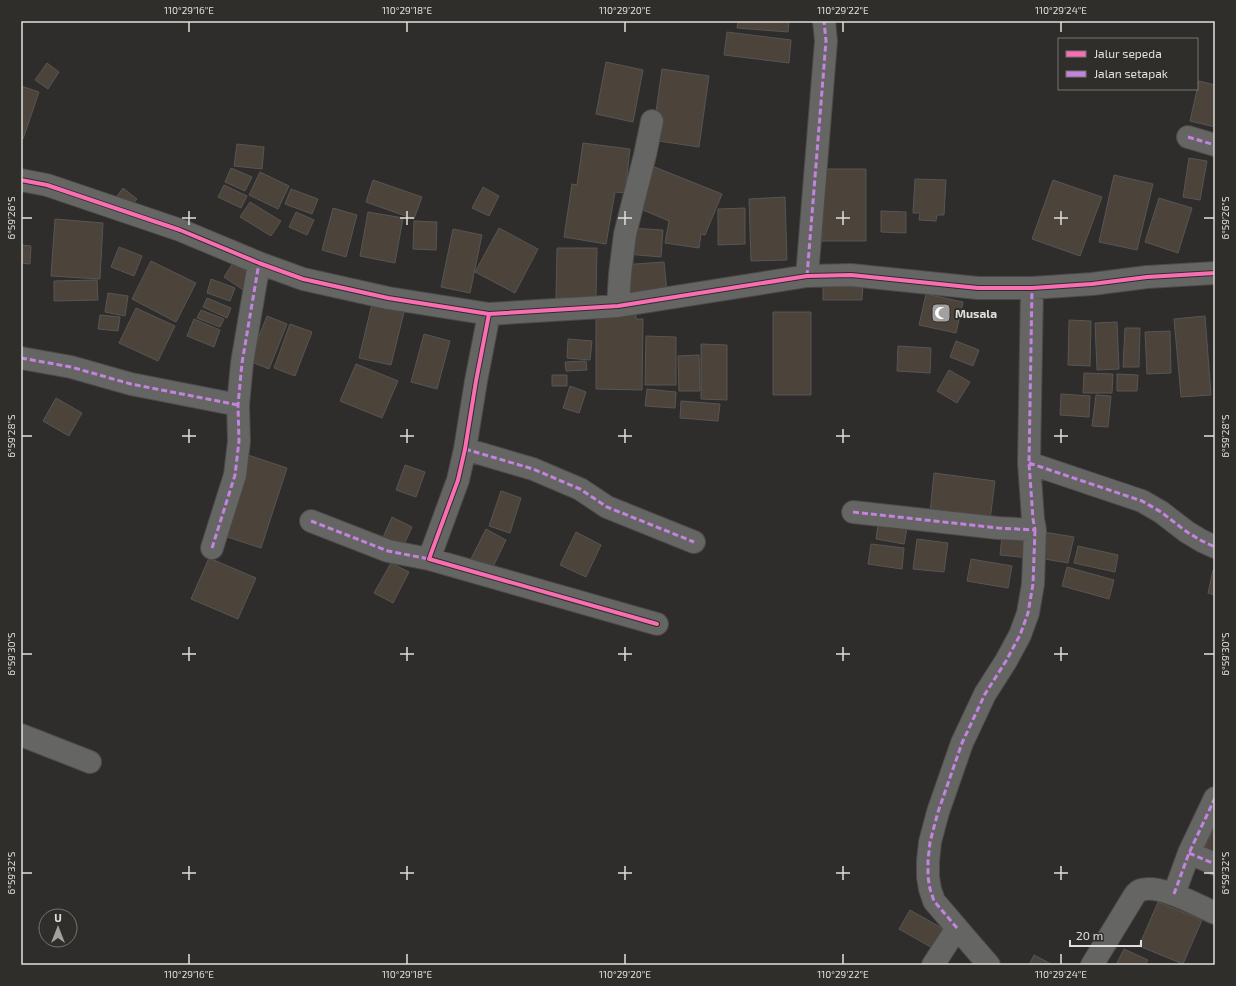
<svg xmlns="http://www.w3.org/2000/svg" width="1236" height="986" viewBox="0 0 1236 986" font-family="'Exo 2',sans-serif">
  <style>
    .building { fill: #4c433b; stroke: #575654 }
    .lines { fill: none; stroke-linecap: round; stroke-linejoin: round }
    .minor-casing { stroke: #4b4a48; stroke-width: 24 }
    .minor { stroke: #656563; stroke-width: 22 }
    .quiet { stroke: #c483df; stroke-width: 3; stroke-dasharray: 6 3; stroke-linecap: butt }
    .cycleway-casing { stroke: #2f2e2a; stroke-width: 6 }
    .cycleway { stroke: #f96db3; stroke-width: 4 }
    .ticks { fill: none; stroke: #e0dfdd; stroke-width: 1.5 }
    .labels { text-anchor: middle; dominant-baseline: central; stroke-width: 4; stroke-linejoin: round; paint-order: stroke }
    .poi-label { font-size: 12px; font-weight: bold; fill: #e0dfdd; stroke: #2f2e2a; text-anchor: start }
    .neatline { fill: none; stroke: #e0dfdd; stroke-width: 1.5 }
    .ticks-label { font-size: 10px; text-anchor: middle; fill: #e0dfdd }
  </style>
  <rect width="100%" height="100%" fill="#2e2d2b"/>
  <path class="building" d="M738 21H789L788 32 737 28Z
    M727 32 791 40 789 63 724 55Z
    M606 62 643 70 633 122 596 114Z
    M47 63 59 72 48 89 35 80Z
    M662 69 709 76 699 147 652 140Z
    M1199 81 1215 85V127L1190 121Z
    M21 86 39 92 23 139H21Z
    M583 143 630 149 625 193 615 192 606 244 564 237 572 184 577 185Z
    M237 144 264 147 262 169 234 166Z
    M1189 158 1207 161 1200 200 1183 197Z
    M652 166 722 194 705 235 701 234 699 248 665 243 669 221 636 207Z
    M231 168 252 177 245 191 225 182Z
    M822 169H866V241H822Z
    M260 172 289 186 278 209 249 195Z
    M1114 175 1153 184 1137 250 1099 242Z
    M915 179 946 180 944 215H937L936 221 919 220 920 213H913Z
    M373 180 422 197 414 219 366 202Z
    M1053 180 1102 197 1080 256 1032 239Z
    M224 185 247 196 241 208 218 197Z
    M483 187 499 196 489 216 472 208Z
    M123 188 137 199 129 209 115 199Z
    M291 189 318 199 312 214 285 204Z
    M785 197 787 260 751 261 749 199Z
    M1159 198 1192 208 1178 253 1145 242Z
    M250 202 281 221 271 236 240 217Z
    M333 208 357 215 346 257 322 250Z
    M745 208V244L718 245V209Z
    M881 211 906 212V233L881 232Z
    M296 212 314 220 307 235 289 227Z
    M368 212 403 218 395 263 360 256Z
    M55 219 103 223 100 279 51 276Z
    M414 221 437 222 436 250 413 249Z
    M499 228 538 249 515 293 475 272Z
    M629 228 663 230 661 257 627 254Z
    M453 229 482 235 470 293 441 287Z
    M21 245 31 246 30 264 21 263Z
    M119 247 142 256 134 276 111 267Z
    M557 248H597L596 298H556Z
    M151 261 196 283 176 322 132 299Z
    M664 262 667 292 624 294 622 265Z
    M233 263 254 277 245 291 224 277Z
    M211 279 235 288 230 301 207 293Z
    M97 280 98 300 54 301V281Z
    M823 281 863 282 862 300H823Z
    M108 293 128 296 125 316 105 312Z
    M926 294 963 302 956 333 919 325Z
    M207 298 231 308 227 318 203 307Z
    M373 300 405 308 391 365 359 358Z
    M136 308 175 326 158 361 119 343Z
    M596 309H636V319H643L642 390 596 389Z
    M201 310 224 319 220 327 197 318Z
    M773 312H811V395H773Z
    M100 315 120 317 118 331 98 329Z
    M267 316 287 324 269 369 249 361Z
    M1205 316 1211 395 1181 397 1174 319Z
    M194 319 220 330 214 347 187 336Z
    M1069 320 1091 321 1090 366 1068 365Z
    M1117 322 1119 369 1097 370 1095 323Z
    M290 324 312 332 295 376 274 368Z
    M1125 328H1140L1139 367H1123Z
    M1170 331 1171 373 1147 374 1145 332Z
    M424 334 450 341 437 389 411 382Z
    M646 336 676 337V385H645Z
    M568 339 592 341 590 360 567 358Z
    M956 341 979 350 973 366 950 357Z
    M701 344 727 345V400L701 399Z
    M898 346 931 348 930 373 897 371Z
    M699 355 700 391H679L678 356Z
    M586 361 587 370 566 371 565 362Z
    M356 364 398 381 382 418 340 401Z
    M949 370 970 382 957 403 937 391Z
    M1084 373 1113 374 1112 393H1083Z
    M1117 374 1138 375 1137 391H1117Z
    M552 375H567V386H552Z
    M570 386 586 392 579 413 563 408Z
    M647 389 676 392 675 408 645 406Z
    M1061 394 1090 396 1089 417 1060 415Z
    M1096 395 1111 396 1108 427 1092 426Z
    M56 398 82 413 69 436 43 421Z
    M681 401 720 404 718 421 680 418Z
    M245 454 287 468 261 548 218 534Z
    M405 465 425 472 416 497 396 490Z
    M934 473 995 481 990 520 930 513Z
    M501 491 521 498 510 533 489 526Z
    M392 517 412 527 401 551 381 542Z
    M879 518 908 523 904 544 876 539Z
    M486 529 506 540 491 571 470 561Z
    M576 532 601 545 586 577 560 565Z
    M1044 532 1074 537 1068 563 1039 558Z
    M1002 536 1032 539 1030 558 1000 555Z
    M917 539 948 543 944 572 913 569Z
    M871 544 904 548 902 569 868 564Z
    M1078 546 1118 555 1115 572 1074 563Z
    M209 558 256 578 238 619 191 599Z
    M971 559 1012 566 1008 588 967 581Z
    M391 563 409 572 393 603 374 593Z
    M1067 567 1114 580 1109 599 1062 586Z
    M1213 570 1215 571V595L1208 593Z
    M1215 826V862L1201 856Z
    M1158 902 1202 920 1183 964 1139 946Z
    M910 910 947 931 936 950 899 929Z
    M1124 949 1148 960 1145 965H1116Z
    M1034 955 1053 965H1029Z"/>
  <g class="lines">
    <defs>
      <path id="minor" d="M1188 137 1215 145
        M21 180 47 185 180 230 259 263 303 279 388 298 489 314 618 306 807 276 851 275 978 288H1032L1092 284 1147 277 1215 273
        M807 276 826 41 824 21
        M618 306 620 274 625 234 645 155 652 121
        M489 314 476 381 465 449 458 480 429 559 657 624
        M21 358 71 367 131 384 238 405
        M465 449 533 469 580 489 607 507 694 542
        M1029 463 1142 501 1161 512 1187 532 1202 541 1215 547
        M853 512 998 528 1035 530 1033 519 1029 463 1032 288
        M311 521 388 551 429 559
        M212 548 235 475 239 441 238 405 242 363 259 263
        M21 735 90 762
        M1189 853 1215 864
        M1174 894 1189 853 1215 798
        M957 928 934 901 930 889 928 877V861L930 842 938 812 962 743 985 694 1006 661 1020 635 1028 613 1033 584 1035 530
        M933 965 957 928 989 965
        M1092 965 1134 896C1136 893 1138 891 1141 890 1160 884 1197 905 1215 913"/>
    </defs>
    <use href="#minor" class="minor-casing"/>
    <use href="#minor" class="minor"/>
    <path class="quiet" d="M1188 137 1215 145
      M807 276 826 41 824 21
      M21 358 71 367 131 384 238 405
      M465 449 533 469 580 489 607 507 694 542
      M1029 463 1142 501 1161 512 1187 532 1202 541 1215 547
      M853 512 998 528 1035 530 1033 519 1029 463 1032 288
      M311 521 388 551 429 559
      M212 548 235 475 239 441 238 405 242 363 259 263
      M1189 853 1215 864
      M1174 894 1189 853 1215 798
      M957 928 934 901 930 889 928 877V861L930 842 938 812 962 743 985 694 1006 661 1020 635 1028 613 1033 584 1035 530"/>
    <defs>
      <path id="cycleway" d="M21 180 47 185 180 230 259 263 303 279 388 298 489 314 618 306 807 276 851 275 978 288H1032L1092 284 1147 277 1215 273
        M489 314 476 381 465 449 458 480 429 559 657 624"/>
    </defs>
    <use href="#cycleway" class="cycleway-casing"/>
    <use href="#cycleway" class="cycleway"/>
  </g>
  <path class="ticks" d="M189 22V32M407 22V32M625 22V32M843 22V32M1061 22V32M189 211V225M407 211V225M625 211V225M843 211V225M1061 211V225M22 218H32M182 218H196M400 218H414M618 218H632M836 218H850M1054 218H1068M1204 218H1214M189 429V443M407 429V443M625 429V443M843 429V443M1061 429V443M22 436H32M182 436H196M400 436H414M618 436H632M836 436H850M1054 436H1068M1204 436H1214M189 647V661M407 647V661M625 647V661M843 647V661M1061 647V661M22 654H32M182 654H196M400 654H414M618 654H632M836 654H850M1054 654H1068M1204 654H1214M189 866V880M407 866V880M625 866V880M843 866V880M1061 866V880M22 873H32M182 873H196M400 873H414M618 873H632M836 873H850M1054 873H1068M1204 873H1214M189 954V964M407 954V964M625 954V964M843 954V964M1061 954V964"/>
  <defs>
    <symbol id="mosque-square" viewBox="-11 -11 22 22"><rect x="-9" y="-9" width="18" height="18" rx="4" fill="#a2a19f" stroke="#2f2e2a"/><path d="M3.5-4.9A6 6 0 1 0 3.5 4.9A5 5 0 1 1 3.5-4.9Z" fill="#fff"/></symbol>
  </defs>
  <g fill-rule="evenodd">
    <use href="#mosque-square" x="930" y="302" width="22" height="22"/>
  </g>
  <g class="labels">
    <g class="poi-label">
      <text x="955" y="313">Musala</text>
    </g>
  </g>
  <rect width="1236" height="986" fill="none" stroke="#2f2e2a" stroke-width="44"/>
  <rect x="1058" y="38" width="140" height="52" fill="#2f2e2a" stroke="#767572"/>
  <rect x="1066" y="51" width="20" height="6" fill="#f96db3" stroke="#767572"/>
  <text x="1094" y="58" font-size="12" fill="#e0dfdd">Jalur sepeda</text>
  <rect x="1066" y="71" width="20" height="6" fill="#c483df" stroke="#767572"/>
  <text x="1094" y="78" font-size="12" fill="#e0dfdd">Jalan setapak</text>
  <g transform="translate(58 928)"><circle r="19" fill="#2f2e2a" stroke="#767572"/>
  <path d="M0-3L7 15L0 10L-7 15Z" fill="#a2a19f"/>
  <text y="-6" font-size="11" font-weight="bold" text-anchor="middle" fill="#e0dfdd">U</text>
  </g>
  <path d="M1070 940v6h71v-6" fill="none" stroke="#e0dfdd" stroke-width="2"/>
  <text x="1076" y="940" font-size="12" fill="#e0dfdd" stroke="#2f2e2a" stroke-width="3" paint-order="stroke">20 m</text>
  <rect x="22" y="22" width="1192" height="942" class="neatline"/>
  <g class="ticks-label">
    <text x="189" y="14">110°29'16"E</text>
    <text x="407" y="14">110°29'18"E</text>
    <text x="625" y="14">110°29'20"E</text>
    <text x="843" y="14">110°29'22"E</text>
    <text x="1061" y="14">110°29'24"E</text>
    <text transform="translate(11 218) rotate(-90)" y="4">6°59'26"S</text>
    <text transform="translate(1225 218) rotate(-90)" y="4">6°59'26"S</text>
    <text transform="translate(11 436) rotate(-90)" y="4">6°59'28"S</text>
    <text transform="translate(1225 436) rotate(-90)" y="4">6°59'28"S</text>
    <text transform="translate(11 654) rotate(-90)" y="4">6°59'30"S</text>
    <text transform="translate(1225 654) rotate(-90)" y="4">6°59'30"S</text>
    <text transform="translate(11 873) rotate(-90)" y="4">6°59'32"S</text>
    <text transform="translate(1225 873) rotate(-90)" y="4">6°59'32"S</text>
    <text x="189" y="978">110°29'16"E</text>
    <text x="407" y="978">110°29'18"E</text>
    <text x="625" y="978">110°29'20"E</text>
    <text x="843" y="978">110°29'22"E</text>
    <text x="1061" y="978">110°29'24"E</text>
  </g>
</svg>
